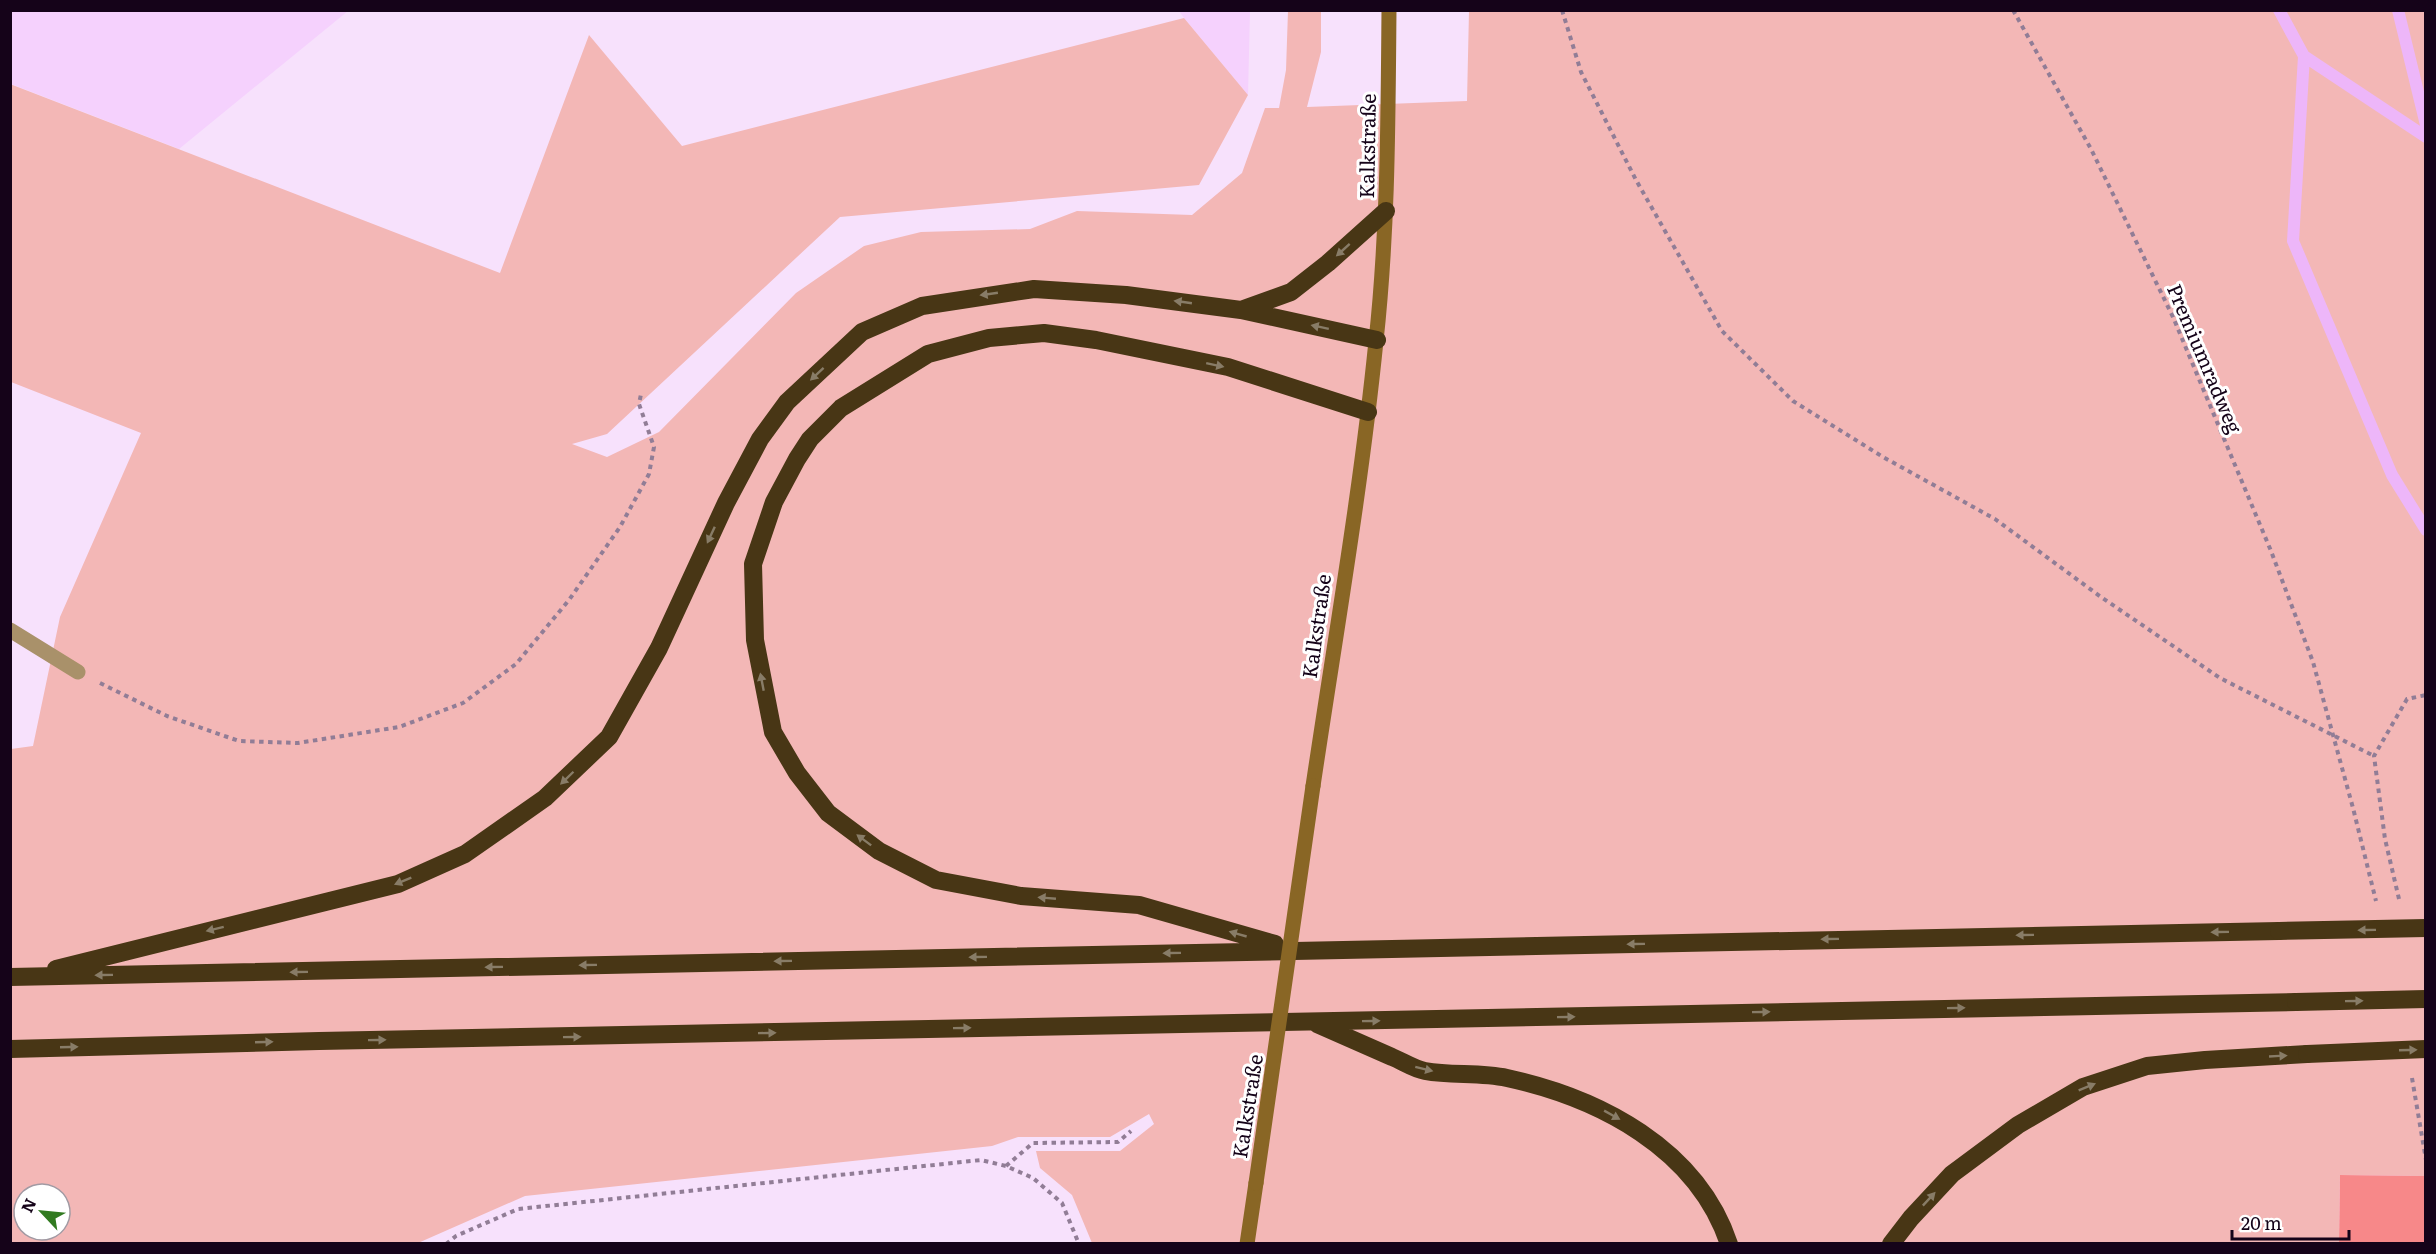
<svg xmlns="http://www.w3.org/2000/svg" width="2436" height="1254" viewBox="0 0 2436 1254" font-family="Literata,serif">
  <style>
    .built { fill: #f5d1fd }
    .green { fill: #f3b7b6; fill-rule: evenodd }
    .forest { fill: #f78889 }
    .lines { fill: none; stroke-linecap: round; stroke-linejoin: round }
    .stream { stroke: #edb6f9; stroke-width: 12 }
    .path { stroke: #917d96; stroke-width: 4; stroke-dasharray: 4.5 4.5; stroke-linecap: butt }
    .minor { stroke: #a9916a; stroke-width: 15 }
    .secondary { stroke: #896625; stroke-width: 15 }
    .motorway { stroke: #483615; stroke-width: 18 }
    .secondary-bridge { stroke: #896625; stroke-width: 15 }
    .motorway-bridge { stroke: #483615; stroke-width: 18 }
    .oneway { fill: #887c67 }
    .labels { text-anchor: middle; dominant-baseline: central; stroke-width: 6; stroke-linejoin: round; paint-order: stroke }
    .street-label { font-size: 20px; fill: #150319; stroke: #fff }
  </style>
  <rect width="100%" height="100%" fill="#f7e1fc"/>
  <path class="built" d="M10 11 11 10 348 11 179 149 11 84Z
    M1179 11H1250L1248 95 1184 18Z"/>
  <path class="green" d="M1288 11H1321V52L1307 107 1467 101 1469 11H2425V1176L2340 1175 2339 1243H1092L1072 1195 1040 1168 1036 1151H1120L1154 1124 1149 1114 1110 1137H1018L992 1146 525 1196 418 1243H11V749L33 746 60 617 141 433 11 382 10 84 500 273 589 35 682 146 1184 18 1248 95 1199 185 840 217 607 434 572 444 607 457 659 432 796 293 864 246 921 232 1030 229 1077 211 1192 215 1242 173 1265 108H1279L1286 70ZM24 1194H60V1230H24Z"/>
  <path class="forest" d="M2340 1175 2425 1176V1243H2339Z"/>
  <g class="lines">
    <path class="stream" d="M2279 10 2304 56 2426 137
      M2398 10 2426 125
      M2304 56 2293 241 2392 475 2426 530"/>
    <path class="path" d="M1562 10 1581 72 1636 180 1722 331 1793 401 1883 457 1995 519 2101 597 2220 678 2374 756
      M2013 10 2091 149 2173 317 2271 551 2313 662 2353 808 2376 901
      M100 683 167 716 239 741 298 743 399 727 463 703 516 664 569 600 620 527 649 474 654 447 639 404 641 394
      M2399 899 2385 839 2374 756 2407 699 2426 695
      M2412 1078 2426 1160
      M1006 1166 1033 1143 1118 1142 1131 1131
      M446 1244 456 1236 518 1209 981 1160 1006 1166 1033 1178 1062 1203 1079 1244"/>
    <path class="minor" d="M10 630 78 672"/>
    <path class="secondary" d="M1313 786C1335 638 1361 490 1376 341 1388 231 1388 121 1389 10
      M1247 1244 1256 1183"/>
    <path class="motorway" d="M1241 310 1291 292 1328 263 1386 211
      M1275 944 1139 905 1021 896 936 880 879 851 828 813 797 773 773 732 755 640 753 564 774 502 797 459 810 439 841 408 928 354 989 338 1044 333 1096 340 1228 367 1368 412
      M56 969 398 884 465 854 545 798 609 737 659 648 726 503 760 439 787 402 862 332 922 306 1034 289 1126 295 1241 310 1377 340
      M10 977 2279 931
      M1317 1024C1342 1035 1367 1046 1392 1057 1402 1061 1414 1069 1425 1071 1452 1076 1480 1072 1507 1078 1599 1098 1697 1148 1729 1244
      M10 1049 319 1041 2296 1002
      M1891 1244 1911 1218 1952 1174 2018 1125 2083 1087 2147 1066 2205 1060 2307 1054"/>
    <path class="secondary-bridge" d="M1256 1183 1313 786"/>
    <path class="motorway-bridge" d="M2279 931 2426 928
      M2296 1002 2426 999
      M2307 1054 2426 1049"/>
  </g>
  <defs><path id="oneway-solid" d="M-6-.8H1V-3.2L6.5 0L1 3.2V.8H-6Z" transform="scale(1.5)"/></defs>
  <g class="oneway">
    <use href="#oneway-solid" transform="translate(1343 250) rotate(138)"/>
    <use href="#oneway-solid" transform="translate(989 294) rotate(172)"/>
    <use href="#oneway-solid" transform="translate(1183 302) rotate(-172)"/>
    <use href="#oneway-solid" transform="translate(1320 327) rotate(-168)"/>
    <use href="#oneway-solid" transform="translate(1215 365) rotate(12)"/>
    <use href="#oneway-solid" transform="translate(817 374) rotate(137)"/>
    <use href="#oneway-solid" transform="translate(711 535) rotate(115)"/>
    <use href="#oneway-solid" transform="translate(762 682) rotate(-101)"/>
    <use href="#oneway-solid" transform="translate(567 778) rotate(136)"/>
    <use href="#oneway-solid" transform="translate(864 840) rotate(-143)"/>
    <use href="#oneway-solid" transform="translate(403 881) rotate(158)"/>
    <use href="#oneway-solid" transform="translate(1047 898) rotate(-175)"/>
    <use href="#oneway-solid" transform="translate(215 929) rotate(166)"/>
    <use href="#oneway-solid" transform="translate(2367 930) rotate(179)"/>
    <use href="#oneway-solid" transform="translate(2220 932) rotate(179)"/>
    <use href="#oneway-solid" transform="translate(1238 934) rotate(-164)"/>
    <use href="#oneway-solid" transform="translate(2025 935) rotate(179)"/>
    <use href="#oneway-solid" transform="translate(1830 939) rotate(179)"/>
    <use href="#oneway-solid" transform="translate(1636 944) rotate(179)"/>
    <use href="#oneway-solid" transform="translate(1172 953) rotate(179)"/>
    <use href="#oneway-solid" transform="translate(978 957) rotate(179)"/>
    <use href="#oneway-solid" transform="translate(783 961) rotate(179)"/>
    <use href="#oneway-solid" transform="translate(588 965) rotate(179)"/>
    <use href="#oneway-solid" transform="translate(494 967) rotate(179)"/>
    <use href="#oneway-solid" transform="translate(299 972) rotate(179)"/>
    <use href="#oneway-solid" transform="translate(104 975) rotate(179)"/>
    <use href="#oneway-solid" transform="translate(2354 1001) rotate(-1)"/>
    <use href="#oneway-solid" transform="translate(1956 1008) rotate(-1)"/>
    <use href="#oneway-solid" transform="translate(1761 1012) rotate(-1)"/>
    <use href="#oneway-solid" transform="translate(1566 1017) rotate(-1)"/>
    <use href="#oneway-solid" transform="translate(1371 1021) rotate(-1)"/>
    <use href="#oneway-solid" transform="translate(962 1028) rotate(-1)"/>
    <use href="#oneway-solid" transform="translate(767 1033) rotate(-1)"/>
    <use href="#oneway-solid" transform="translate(572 1037) rotate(-1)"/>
    <use href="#oneway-solid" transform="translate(377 1040) rotate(-1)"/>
    <use href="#oneway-solid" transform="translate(264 1042) rotate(-2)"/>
    <use href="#oneway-solid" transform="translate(69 1047) rotate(-2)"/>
    <use href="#oneway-solid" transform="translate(2408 1050) rotate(-2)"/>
    <use href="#oneway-solid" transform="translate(2278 1056) rotate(-3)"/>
    <use href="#oneway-solid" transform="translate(1424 1069) rotate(14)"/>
    <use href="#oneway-solid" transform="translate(2087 1087) rotate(-22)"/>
    <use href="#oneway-solid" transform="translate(1612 1115) rotate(29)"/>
    <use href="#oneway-solid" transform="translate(1929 1199) rotate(-47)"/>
  </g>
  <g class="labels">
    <g class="street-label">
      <text transform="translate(1366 146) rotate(-89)">Kalkstraße</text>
      <text transform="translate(2206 358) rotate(67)">Premiumradweg</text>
      <text transform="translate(1315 626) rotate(-82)">Kalkstraße</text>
      <text transform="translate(1246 1106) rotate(-81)">Kalkstraße</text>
    </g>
  </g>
  <rect width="2436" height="1254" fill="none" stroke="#150319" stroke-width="24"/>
  <g transform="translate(42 1212) rotate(296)"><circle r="28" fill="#ffffff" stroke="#a19aa3" stroke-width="1.5"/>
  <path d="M0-4.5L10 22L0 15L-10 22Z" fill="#317a20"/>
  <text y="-9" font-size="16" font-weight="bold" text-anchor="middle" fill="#150319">N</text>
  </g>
  <path d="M2232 1230v9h117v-9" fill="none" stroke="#150319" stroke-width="3"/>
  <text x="2241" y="1230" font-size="18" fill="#150319" stroke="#ffffff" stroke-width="4.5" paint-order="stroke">20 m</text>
</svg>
